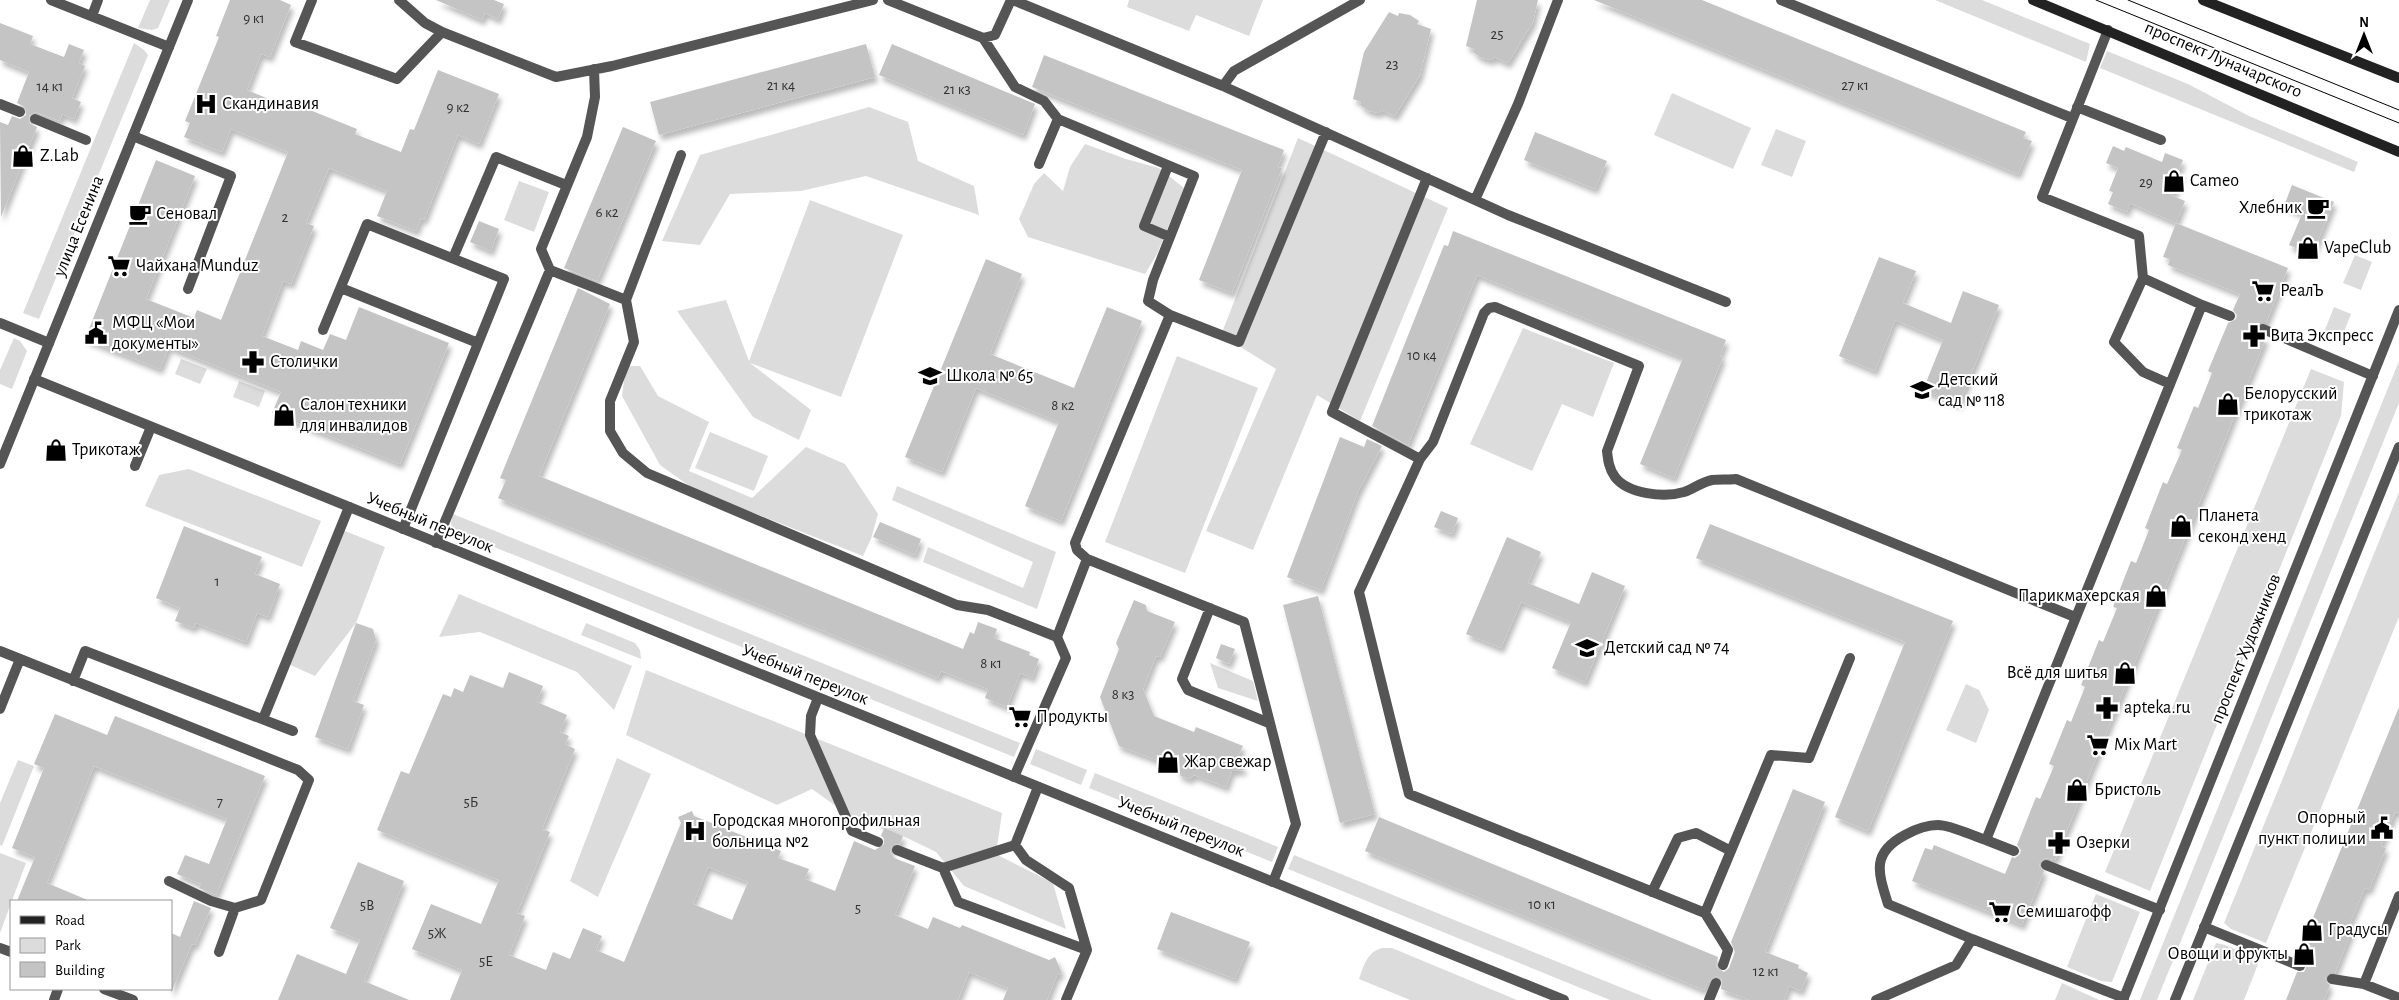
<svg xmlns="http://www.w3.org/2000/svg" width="2399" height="1000" viewBox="0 0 2399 1000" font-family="'Alegreya Sans',sans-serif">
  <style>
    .green { fill: #dcdcdc }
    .building { fill: #c4c4c4; fill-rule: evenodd; filter: url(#shadow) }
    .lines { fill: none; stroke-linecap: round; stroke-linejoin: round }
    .service { stroke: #555; stroke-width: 10 }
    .minor { stroke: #555; stroke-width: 10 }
    .tertiary { stroke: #555; stroke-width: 10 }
    .secondary { stroke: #222; stroke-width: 10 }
    .tram { stroke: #000; stroke-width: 1 }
    .labels { text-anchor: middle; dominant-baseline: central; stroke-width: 4; stroke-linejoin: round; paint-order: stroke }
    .number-label { font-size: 15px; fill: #313131 }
    .street-label { font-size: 18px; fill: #000; stroke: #fff }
    .poi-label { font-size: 18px; fill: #000; stroke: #fff; text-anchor: start }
  </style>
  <defs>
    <filter id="shadow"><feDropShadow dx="3" dy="5.5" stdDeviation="2.5" flood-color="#0004"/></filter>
  </defs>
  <rect width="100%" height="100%" fill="#fff"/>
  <path class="green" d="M150 0H170L158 28 152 30 138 28Z
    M1129 0H1263L1249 36 1196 15 1189 31 1127 7Z
    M1935 0H1982L2090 44 2086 62Z
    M134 43 144 50 148 55 39 319 23 313Z
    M2107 51 2188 84 2249 116 2358 162 2354 172 2100 68Z
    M1672 93 1751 128 1733 169 1654 135Z
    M869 107 908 122 918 161 974 186 979 215 866 176 801 191 730 194 700 245 662 241 700 155Z
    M1776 129 1806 141 1792 177 1761 165Z
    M1298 138 1448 208 1360 421 1317 395 1253 550 1206 531 1276 369 1221 335Z
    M1085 144 1126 159 1159 168 1184 188 1157 254 1145 274 1028 237 1019 219 1034 184 1044 173 1063 191 1070 167Z
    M519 181 549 192 534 232 504 220Z
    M810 200 903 235 841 397 750 363 811 410 799 440 753 417 677 311 726 300 749 361Z
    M2355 255 2372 262 2361 290 2343 283Z
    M2334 307 2351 314 2341 339 2324 332Z
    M1523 328 1614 363 1593 417 1562 404 1532 471 1470 444Z
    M14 338 20 341 27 351 12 389 0 384V370Z
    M1177 356 1258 388 1185 573 1105 542Z
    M181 359 207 369 200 384 175 374Z
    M2399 361V403L2157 1000H2140Z
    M626 366H640L658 396 709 422 689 471 752 498 806 447 845 464 878 514 871 539 863 556 695 490 660 465 622 396Z
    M2311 369 2344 382 2341 416 2150 891 2105 872Z
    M239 381 265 391 259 407 233 397Z
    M710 432 768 456 754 491 695 468Z
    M189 469 321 521 302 567 145 506 159 475Z
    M897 486 1056 552 1037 609 923 562 928 547 1023 588 1033 562 892 500Z
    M2399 492V617L2266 943 2231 929 2224 923Z
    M453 514 1020 743 1014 757 452 530 451 522Z
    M340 529 385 547 356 623 315 676 286 663Z
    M459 594 632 666 614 710 577 672 480 632 439 637Z
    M586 623 635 643 640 650 641 659 581 635Z
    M1210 663 1253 681 1258 701 1218 688Z
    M646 670 1002 813 996 854 1053 883 1066 929 964 886 936 852 903 836 854 819 812 789 777 805 626 735Z
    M1966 684 1979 690 1989 710 1976 743 1946 730Z
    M1036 749 1087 770 1081 785 1030 764Z
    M617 758 651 774 598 897 570 881Z
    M18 760 34 766 2 846 0 845V803Z
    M1095 773 1278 847 1272 862 1089 788Z
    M0 853 26 863 0 933Z
    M1294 855 1652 1000H1610L1288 869Z
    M2096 894 2140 912 2112 982 2101 981 2067 967Z
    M2216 943 2225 945 2260 959 2244 1000H2193Z
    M1382 948H1392L1517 1000H1410L1359 979C1364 965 1367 952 1382 948Z
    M2062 983 2099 1000H2055Z"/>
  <path class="building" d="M230 0H280L291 5 270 57 261 54 247 90 293 109 295 104 357 129 355 134 401 152 410 129 414 130 438 70 499 94 479 144 458 135 424 220 421 218 416 231 377 216 387 191 329 168 306 223 314 226 291 284 283 281 262 336 298 350 301 341 323 350 330 334 346 340 359 307 449 343 400 464 272 413 281 392 231 372 169 347 160 369 85 339 156 160 195 176 146 299 194 318 197 310 221 320 288 152 231 129 222 152 184 137 190 123 185 121 219 37 216 36Z
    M436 0H494L504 4 498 19 485 13 482 20Z
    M1477 0H1538L1533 22 1508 63 1494 57 1492 60 1482 58 1473 52 1474 49 1466 46Z
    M1594 0H1702L2026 132 2023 138 2032 141 2018 174Z
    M1389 12 1398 16 1399 13 1410 15 1419 21 1417 24 1431 29 1420 75 1395 116 1381 110 1379 113 1369 111 1360 105 1361 102 1353 99 1364 52Z
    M0 23 33 36 30 44 64 57 69 44 84 50 79 63 85 66 72 98 81 102 74 119 62 114 60 121 35 112 29 116V123L37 127 1 217 0 122 8 125 12 116 20 119 26 115 25 107 17 103 29 72 0 60Z
    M866 44 875 77 659 135 650 102Z
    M892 44 1035 104 1023 135 879 75Z
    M1044 55 1284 150 1278 167 1282 168 1232 293 1199 280 1242 170 1032 87Z
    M623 127 656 141 597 281 564 268Z
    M1535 132 1607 161 1595 189 1524 160Z
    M2113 146 2124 151 2126 147 2162 162 2165 153 2183 160 2178 172 2182 174 2173 196 2185 201 2176 223 2130 203 2127 212 2108 204 2113 192 2109 191 2118 168 2106 163Z
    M2292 185 2334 202 2312 255 2289 245 2302 214 2284 206Z
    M479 221 499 229 491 251 470 242Z
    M2176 223 2288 268 2266 323H2259L2257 327 2260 336 2266 338 2055 860 2045 858 2040 862 2039 866 2044 871 2022 925 1912 881 1925 848 1932 850 1934 845 2005 874 2012 857 2015 858 2020 854 2021 850 2017 845 2036 797 2040 799 2054 766 2049 764 2067 720 2071 722 2085 687 2081 685 2099 640 2103 642 2117 608 2113 607 2131 561 2136 563 2149 530 2145 528 2163 482 2167 484 2182 450 2177 448 2194 406 2198 408 2212 373 2208 371 2228 323 2236 319 2237 315 2233 310 2240 294 2168 265 2170 259 2163 257Z
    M1453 231 1726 340 1720 356 1723 357 1674 478 1640 464 1683 358 1477 275 1408 445 1372 426 1444 245 1448 246Z
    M1879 257 1916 271 1903 303 1951 323 1963 291 1999 305 1959 404 1923 390 1943 340 1895 320 1875 371 1839 356Z
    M986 259 1022 274 990 354 1074 388 1107 307 1142 321 1061 521 1025 506 1059 422 976 388 942 472 905 457Z
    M578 288 610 304 539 476 963 649 970 632 974 634 978 622 997 629 994 638 1030 652 1029 655 1039 659 1032 678 1020 673 1007 707 985 698 988 689 941 671 938 678 498 498 506 480 500 478Z
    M1340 437 1364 447 1367 439 1382 446 1358 492 1321 590 1287 577Z
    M1441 511 1458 518 1452 534 1434 527Z
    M880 522 921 539 915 555 873 537Z
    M1710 524 1953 621 1868 831 1835 817 1905 642 1696 558Z
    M184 526 262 557 255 574 280 584 268 617 257 613 246 642 196 623 194 628 175 621 180 608 156 598Z
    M1507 537 1541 552 1528 583 1579 604 1592 572 1625 586 1585 682 1552 668 1571 622 1521 602 1501 648 1466 634Z
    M1318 596 1375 814 1340 823 1283 605Z
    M1134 600 1146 605 1147 611 1175 622 1160 657 1156 656 1143 689 1154 716 1194 732 1196 727 1243 746 1237 759 1245 770 1232 771 1226 787 1194 775 1189 779 1179 775 1178 768 1119 746 1100 697 1119 649 1116 643Z
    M356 623 373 629 376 640 353 701 364 705 348 749 315 737Z
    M1221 644 1235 649 1229 664 1216 658Z
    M509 672 543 686 537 702 567 715 560 732 569 736 565 744 575 749 542 829 550 832 517 913 525 916 509 955 546 970 553 952 570 959 583 928 602 936 596 950 624 962 681 823 678 817 692 811 694 816 781 851 778 858 809 869 805 879 835 891 854 841 875 850 884 844V838L881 836 884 828 903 836 900 844 892 845 890 852 894 858 915 866 895 915 928 929 933 917 960 928 962 925 1049 960 1055 957 1062 973 1057 975 1047 1000H1003L1008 988 969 972 958 1000H450L462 970 412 949 431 904 481 924 499 880 377 830 401 771 409 774 443 694 451 697 454 688 463 692 470 675 503 688ZM708 867 748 882 732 920 693 904Z
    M2399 707V813L2395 812 2381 846 2386 848 2369 890 2365 888 2350 923 2354 925 2335 973H2329L2325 977 2326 982 2330 985 2324 1000H2286L2297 972H2304L2306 968 2305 961 2297 957Z
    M55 714 107 735 115 716 265 776 216 895 199 888 201 884 177 874 185 855 209 864 227 819 94 766 47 883 90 901H17L35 857 12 848 44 768 34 764Z
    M1793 789 1825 802 1765 952 1799 965 1798 968 1808 973 1801 991 1789 986 1784 1000H1749L1721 989 1722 979 1716 976 1707 983 1704 990 1365 851 1379 817 1718 957 1716 967 1724 972 1729 968 1735 952 1731 942Z
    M358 862 404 881 364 981 409 1000H278L297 954 346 974 360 940 330 928Z
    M194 901 211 908 195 945 192 944 171 993V933L180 937Z
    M1171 912 1250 942 1235 979 1157 949Z"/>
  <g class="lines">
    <path class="service" d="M51 0 169 47
      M312 0 295 42 397 79 442 32
      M399 0 425 23 442 32 556 77 612 66 873 0
      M888 0 983 38 995 35 1011 0
      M1013 0 1223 86 1508 215 1726 302
      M1781 0 2072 118
      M92 16 98 0
      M2108 30 2042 197 2139 236 2143 278 2202 305
      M983 38 1015 87 1044 101 1058 119
      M1223 86 1234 71 1360 0
      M0 104 20 112
      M2077 107 2161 140
      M35 119 86 140
      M133 136 231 176 188 289
      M681 155 626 300 634 342 610 401V431L623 453 647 473 957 605 988 610 1057 637
      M1039 164 1058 119 1194 176 1153 280 1148 301 1170 315 1239 342 1326 132
      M1168 166 1144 226 1170 237
      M1475 200 1518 104 1558 0
      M453 258 496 157 566 185
      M550 270 541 249 587 137 595 97 594 69
      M2143 278 2114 342 2143 372 2170 384
      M341 288 478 343
      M0 323 49 343
      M2263 329 2373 376
      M323 330 367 224 504 279 403 529
      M1420 459 1332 412 1427 178
      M135 466 151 427
      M436 543 550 270 626 300
      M1087 559 1077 550 1075 543 1170 315
      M1210 608 1182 679 1188 690 1269 723
      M0 651 298 770 309 780 261 900 235 908 219 952
      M73 681 85 651 293 731
      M818 698 811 716 810 735 852 831 878 842
      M0 709 20 659
      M263 719 349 507
      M1014 777 1066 658 1057 637 1087 559 1244 622 1296 824 1273 882
      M1015 845 1026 860 1069 888 1087 950 1066 1000
      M897 850 943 868 958 902 1087 950
      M2014 851 1986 840 2202 305 2230 316
      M2046 865 2160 910
      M943 868 1015 845 1038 787
      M169 881 211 901 235 908
      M1652 892 1678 838 1696 833 1731 851
      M1705 913 1409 794 1359 592 1420 459 1433 442 1484 313 1489 308 1495 307 1639 366 1607 451C1608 460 1609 469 1615 477 1628 494 1664 498 1684 492 1693 489 1702 482 1712 480 1720 479 1728 480 1736 479L2075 617
      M2204 927 2300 966
      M1972 939 1888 904C1878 872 1871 853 1905 835 1914 830 1927 825 1938 825 1951 825 1973 836 1986 840
      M0 948 11 952
      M1723 965 1728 950 1705 913 1771 755 1809 758 1850 658
      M2332 979 2364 984 2399 896
      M2364 984 2399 998
      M104 989 133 1000
      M54 1000 58 989
      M1709 1000 1716 983
      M1876 1000 1956 965 1972 939 2124 998"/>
    <path class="minor" d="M34 379 1564 1000"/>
    <path class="tertiary" d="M0 464 188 0
      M2123 1000 2399 310
      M2175 1000 2399 447"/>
    <path class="secondary" d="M2033 0 2399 152
      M2203 0 2399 78"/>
    <path class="tram" d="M2096 0 2399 123
      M2128 0 2399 110"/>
  </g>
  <defs>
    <symbol id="hospital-bare" viewBox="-9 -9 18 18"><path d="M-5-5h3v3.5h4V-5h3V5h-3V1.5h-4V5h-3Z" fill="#000" stroke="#fff" stroke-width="2.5" paint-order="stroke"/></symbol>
    <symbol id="shop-bare" viewBox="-9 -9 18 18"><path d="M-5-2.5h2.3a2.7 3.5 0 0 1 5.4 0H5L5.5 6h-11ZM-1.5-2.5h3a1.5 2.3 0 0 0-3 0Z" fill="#000" stroke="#fff" stroke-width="2.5" paint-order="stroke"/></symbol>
    <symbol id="cafe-bare" viewBox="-9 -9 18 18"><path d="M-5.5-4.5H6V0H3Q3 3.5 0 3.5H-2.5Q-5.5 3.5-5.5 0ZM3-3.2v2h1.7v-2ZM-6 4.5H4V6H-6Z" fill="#000" stroke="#fff" stroke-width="2.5" paint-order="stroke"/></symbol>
    <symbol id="supermarket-bare" viewBox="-9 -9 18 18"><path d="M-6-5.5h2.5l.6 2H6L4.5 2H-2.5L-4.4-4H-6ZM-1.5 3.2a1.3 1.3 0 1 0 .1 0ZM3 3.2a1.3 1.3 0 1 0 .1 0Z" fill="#000" stroke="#fff" stroke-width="2.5" paint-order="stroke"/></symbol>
    <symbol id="civic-bare" viewBox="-9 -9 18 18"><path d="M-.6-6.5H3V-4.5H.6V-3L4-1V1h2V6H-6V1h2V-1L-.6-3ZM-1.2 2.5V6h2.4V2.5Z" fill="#000" stroke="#fff" stroke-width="2.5" paint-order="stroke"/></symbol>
    <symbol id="pharmacy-bare" viewBox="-9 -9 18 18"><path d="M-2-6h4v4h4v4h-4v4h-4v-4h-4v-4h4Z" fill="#000" stroke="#fff" stroke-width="2.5" paint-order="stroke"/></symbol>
    <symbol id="school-bare" viewBox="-9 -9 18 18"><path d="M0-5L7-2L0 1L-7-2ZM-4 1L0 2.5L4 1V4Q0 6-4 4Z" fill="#000" stroke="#fff" stroke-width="2.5" paint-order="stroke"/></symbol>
  </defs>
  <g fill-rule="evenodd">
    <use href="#hospital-bare" x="190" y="88" width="32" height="32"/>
    <use href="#shop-bare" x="7" y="140" width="32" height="32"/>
    <use href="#shop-bare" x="2158" y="165" width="32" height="32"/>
    <use href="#cafe-bare" x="2302" y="192" width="32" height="32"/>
    <use href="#cafe-bare" x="124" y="198" width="32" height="32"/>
    <use href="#shop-bare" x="2292" y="232" width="32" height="32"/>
    <use href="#supermarket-bare" x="103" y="250" width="32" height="32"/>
    <use href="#supermarket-bare" x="2247" y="275" width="32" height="32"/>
    <use href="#civic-bare" x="80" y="317" width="32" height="32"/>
    <use href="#pharmacy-bare" x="2238" y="320" width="32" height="32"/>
    <use href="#pharmacy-bare" x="237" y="346" width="32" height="32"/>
    <use href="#school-bare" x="914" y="360" width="32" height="32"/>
    <use href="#school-bare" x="1906" y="374" width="32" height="32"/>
    <use href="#shop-bare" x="2212" y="388" width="32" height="32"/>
    <use href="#shop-bare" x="268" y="399" width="32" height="32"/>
    <use href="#shop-bare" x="40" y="434" width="32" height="32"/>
    <use href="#shop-bare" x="2165" y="510" width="32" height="32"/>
    <use href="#shop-bare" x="2140" y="580" width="32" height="32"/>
    <use href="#school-bare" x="1571" y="632" width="32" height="32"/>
    <use href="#shop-bare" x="2109" y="657" width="32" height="32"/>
    <use href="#pharmacy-bare" x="2091" y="692" width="32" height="32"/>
    <use href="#supermarket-bare" x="1004" y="701" width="32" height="32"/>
    <use href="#supermarket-bare" x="2082" y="729" width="32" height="32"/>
    <use href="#shop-bare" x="1152" y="746" width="32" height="32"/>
    <use href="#shop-bare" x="2061" y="774" width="32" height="32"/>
    <use href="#civic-bare" x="2366" y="812" width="32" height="32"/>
    <use href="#hospital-bare" x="679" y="815" width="32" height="32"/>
    <use href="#pharmacy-bare" x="2043" y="827" width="32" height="32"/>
    <use href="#supermarket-bare" x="1984" y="896" width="32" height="32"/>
    <use href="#shop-bare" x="2296" y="914" width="32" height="32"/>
    <use href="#shop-bare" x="2288" y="938" width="32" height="32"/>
  </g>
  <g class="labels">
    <g class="number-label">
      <text x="254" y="18">9 к1</text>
      <text x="1497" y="34">25</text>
      <text x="1392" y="64">23</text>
      <text x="781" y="85">21 к4</text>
      <text x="1855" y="85">27 к1</text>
      <text x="50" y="86">14 к1</text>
      <text x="957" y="89">21 к3</text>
      <text x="458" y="107">9 к2</text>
      <text x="2146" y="182">29</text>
      <text x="607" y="212">6 к2</text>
      <text x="285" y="217">2</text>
      <text x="1422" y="355">10 к4</text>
      <text x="1063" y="405">8 к2</text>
      <text x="217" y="581">1</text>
      <text x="991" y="663">8 к1</text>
      <text x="1123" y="694">8 к3</text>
      <text x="220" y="802">7</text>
      <text x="471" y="802">5Б</text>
      <text x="1542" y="904">10 к1</text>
      <text x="367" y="905">5В</text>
      <text x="858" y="908">5</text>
      <text x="437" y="933">5Ж</text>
      <text x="486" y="961">5Е</text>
      <text x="1766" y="971">12 к1</text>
    </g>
    <g class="street-label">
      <text transform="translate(2223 60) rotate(23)">проспект Луначарского</text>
      <text transform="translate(79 226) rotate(-68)">улица Есенина</text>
      <text transform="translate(430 523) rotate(22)">Учебный переулок</text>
      <text transform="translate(2246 649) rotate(-68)">проспект Художников</text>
      <text transform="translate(805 675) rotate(22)">Учебный переулок</text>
      <text transform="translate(1181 827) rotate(22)">Учебный переулок</text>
    </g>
    <g class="poi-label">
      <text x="222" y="104">Скандинавия</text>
      <text x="40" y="156">Z.Lab</text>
      <text x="2190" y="181">Cameo</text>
      <text x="2302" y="208" text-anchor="end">Хлебник</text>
      <text x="156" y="214">Сеновал</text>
      <text x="2324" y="248">VapeClub</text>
      <text x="136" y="266">Чайхана Munduz</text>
      <text x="2280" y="291">РеалЪ</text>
      <text x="112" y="323">МФЦ «Мои<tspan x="112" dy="21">документы»</tspan></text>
      <text x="2270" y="336">Вита Экспресс</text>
      <text x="270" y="362">Столички</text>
      <text x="946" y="376">Школа № 65</text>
      <text x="1938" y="380">Детский<tspan x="1938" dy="21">сад № 118</tspan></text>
      <text x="2244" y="394">Белорусский<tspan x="2244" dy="21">трикотаж</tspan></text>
      <text x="300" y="405">Салон техники<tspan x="300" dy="21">для инвалидов</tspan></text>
      <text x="72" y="450">Трикотаж</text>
      <text x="2198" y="516">Планета<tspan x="2198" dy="21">секонд хенд</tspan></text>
      <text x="2140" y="596" text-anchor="end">Парикмахерская</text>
      <text x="1604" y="648">Детский сад № 74</text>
      <text x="2108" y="673" text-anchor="end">Всё для шитья</text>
      <text x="2124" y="708">apteka.ru</text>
      <text x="1036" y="717">Продукты</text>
      <text x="2114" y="745">Mix Mart</text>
      <text x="1184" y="762">Жар свежар</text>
      <text x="2094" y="790">Бристоль</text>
      <text x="2366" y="818" text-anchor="end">Опорный<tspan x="2366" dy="21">пункт полиции</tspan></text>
      <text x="712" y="821">Городская многопрофильная<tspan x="712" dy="21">больница №2</tspan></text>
      <text x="2076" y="843">Озерки</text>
      <text x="2016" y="912">Семишагофф</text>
      <text x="2328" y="930">Градусы</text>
      <text x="2288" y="954" text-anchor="end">Овощи и фрукты</text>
    </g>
  </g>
  <rect x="10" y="900" width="162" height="90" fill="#ffffff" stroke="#999999"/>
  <rect x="20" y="916" width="25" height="8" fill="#222222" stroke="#999999"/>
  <text x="55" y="925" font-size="15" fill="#000000">Road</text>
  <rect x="20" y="938" width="25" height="15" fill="#dcdcdc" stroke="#999999"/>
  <text x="55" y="950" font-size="15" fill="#000000">Park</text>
  <rect x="20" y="962" width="25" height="15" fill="#c4c4c4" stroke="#999999"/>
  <text x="55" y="975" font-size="15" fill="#000000">Building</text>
  <g transform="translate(2364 35)" stroke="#ffffff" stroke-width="4" paint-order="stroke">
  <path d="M0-4L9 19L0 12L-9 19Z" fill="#000000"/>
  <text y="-8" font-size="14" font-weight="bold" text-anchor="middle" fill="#000000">N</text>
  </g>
</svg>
